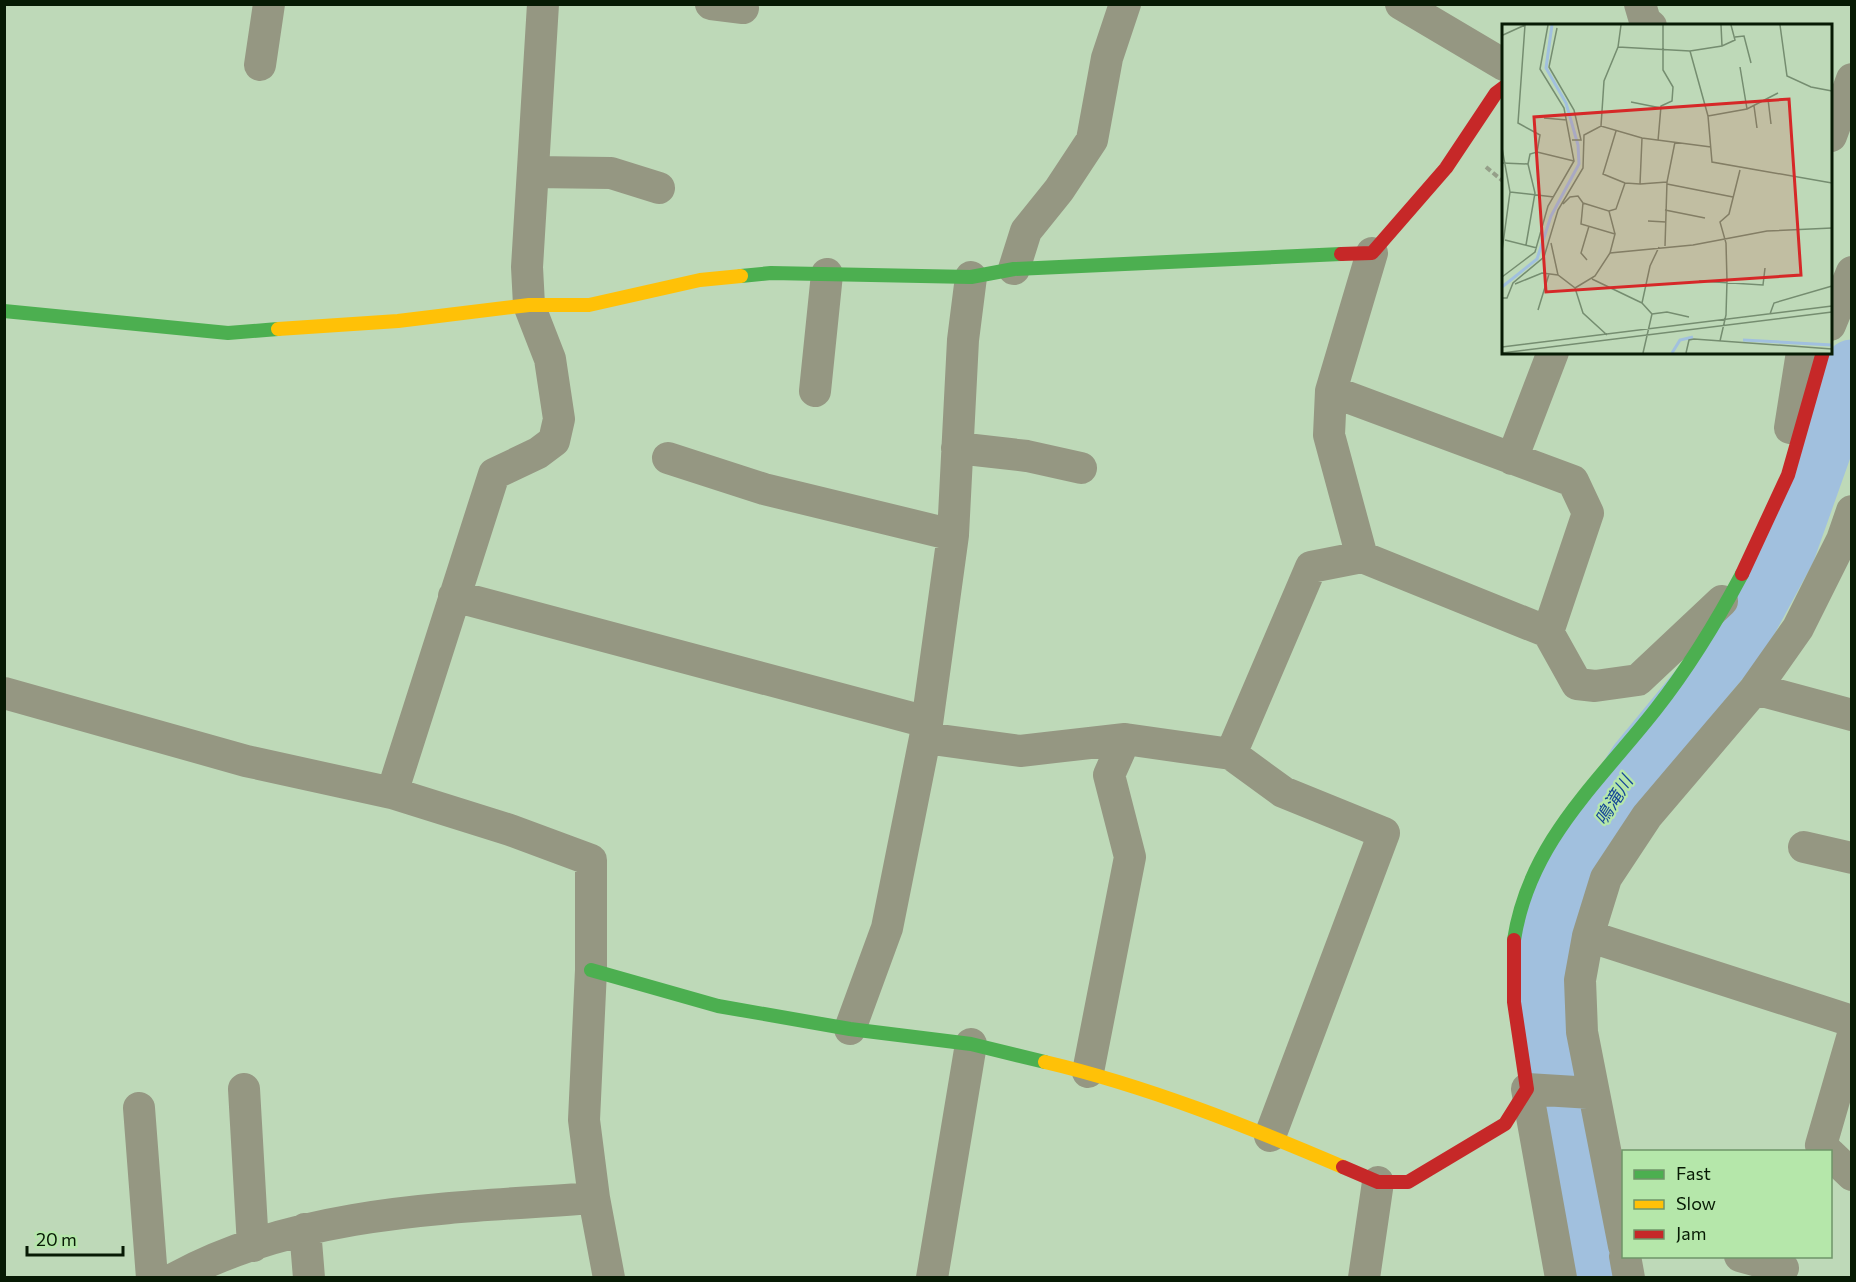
<svg xmlns="http://www.w3.org/2000/svg" width="1856" height="1282" viewBox="0 0 1856 1282" font-family="Commissioner,'Noto Sans JP',sans-serif">
  <style>
    .lines { fill: none; stroke-linecap: round; stroke-linejoin: round }
    .river { stroke: #a1c0de; stroke-width: 57 }
    .path { stroke: #959f89; stroke-width: 4; stroke-dasharray: 6 3; stroke-linecap: butt }
    .street { stroke: #959782; stroke-width: 32 }
    .fast { stroke: #4caf50; stroke-width: 14 }
    .slow { stroke: #ffc107; stroke-width: 14 }
    .jam { stroke: #c62828; stroke-width: 14 }
    .labels { text-anchor: middle; dominant-baseline: central; stroke-width: 4.5; stroke-linejoin: round; paint-order: stroke }
    .water-label { font-size: 18px; font-style: italic; fill: #154698; stroke: #b5e7aa }
    .inset-river { fill: none; stroke: #a1c0de; stroke-width: 3 }
    .inset-road { fill: none; stroke: #758d70; stroke-width: 1.5 }
    .view { fill: #d62828; fill-opacity: 0.15; stroke: #d62828; stroke-width: 3 }
    .inset-edge { fill: none; stroke: #071a04; stroke-width: 3 }
  </style>
  <rect width="100%" height="100%" fill="#bed9b8"/>
  <g class="lines">
    <path class="river" d="M1598 1278 1550 1053 1545 965 1552 916 1593 832 1637 762 1741 636 1787 551 1852 368"/>
    <path class="path" d="M1486 167 1504 182"/>
    <path class="street" d="M711 4 743 8
      M1401 4 1504 65
      M1640 4 1645 21 1651 26
      M260 65 269 4
      M1831 136 1852 79
      M534 172 611 173 659 188
      M1372 253 1331 391 1573 481 1588 513 1548 632 1577 684 1595 686 1638 680 1722 601
      M1014 269 1026 231 1059 190 1092 140 1107 58 1125 4
      M1830 325 1852 272
      M815 391 827 274
      M1331 391 1329 435 1362 557 1548 632
      M1790 428 1802 352
      M957 448 1027 456 1081 468
      M668 458 764 489 953 535
      M1512 459 1553 352
      M454 596 927 722
      M1755 689 1852 715
      M4 693 246 761 392 793 510 830 591 860V970L584 1120 594 1198 609 1278
      M925 738 1020 751 1125 739
      M1231 754 1283 792 1384 833 1270 1136
      M392 793 494 474 538 453 554 441 559 419 550 359 529 305 527 267 543 4
      M1804 847 1852 858
      M1588 936 1852 1021
      M850 1029 887 928 925 738 953 535 963 340 971 277
      M1088 1072 1130 857 1109 775 1125 739 1231 754 1311 567 1362 557
      M244 1089 253 1246
      M139 1108 152 1278
      M1828 1152 1821 1145 1852 1038
      M1830 1154 1852 1175
      M305 1229 309 1278
      M1624 1246 1582 1032 1580 980 1588 936 1606 878 1647 816 1755 689 1798 628 1842 540 1852 511
      M1625 1256 1629 1278
      M1740 1256 1783 1268
      M175 1278C302 1209 454 1208 594 1198
      M932 1278 971 1044
      M1364 1278 1378 1182
      M1561 1278 1527 1089 1592 1093"/>
    <path class="fast" d="M741 276 771 273 971 277 1014 269 1341 254
      M4 311 228 333 278 329
      M1514 940C1529 842 1598 783 1656 709 1689 667 1717 621 1742 574
      M591 970 718 1006 850 1029 971 1044 1045 1062"/>
    <path class="slow" d="M278 329 398 321 529 305H589L700 280 741 276
      M1045 1062C1147 1086 1247 1126 1343 1167"/>
    <path class="jam" d="M1341 254 1372 253 1446 168 1496 93 1504 87
      M1742 574 1788 475 1823 352
      M1343 1167 1378 1182H1408L1505 1124 1527 1089 1514 1002V940"/>
  </g>
  <g class="labels">
    <g class="water-label">
      <text transform="translate(1613 800) rotate(-58)">鳴滝川</text>
    </g>
  </g>
  <g transform="translate(1502 24)">
    <rect width="330" height="330" fill="#bed9b8"/>
    <path class="inset-river" d="M0 263 35 235 49 192 77 140 76 121 64 79 44 44 50 1M241 316 330 321M170 329 178 316 191 313"/>
    <path class="inset-road" d="M23 1 16 99 38 111 35 128M219 1 220 22M278 1 285 52 309 63 330 67M55 4 47 43 72 86 79 116H70M1 11 23 1M233 13 242 12 249 39M116 23 188 27 220 22 233 16 229 1M188 27 206 92 210 138 330 159M238 43 245 85M266 75 269 100M129 78 159 84M252 82 255 104M206 92 245 85 276 69M42 94 65 96M99 102 102 57 116 23 119 1M114 107 101 150 123 159M156 117 159 82 170 77 171 63 161 46V1M0 124 8 168 0 227M0 139 26 140 33 169 24 221M26 140 28 130 35 128 72 137M138 160 165 158M165 160 231 173M8 168 52 173M81 179 107 187 113 210M61 180 68 173 76 172 81 179 79 200 113 210 108 229M163 186 203 194M107 187 114 185 123 159 138 160 140 114M146 197 164 198M3 216 35 224M49 219 56 251M163 222 165 158 173 118M85 236 79 229 87 202M0 253 33 228 46 182 72 137 62 84 38 45 46 1M90 255 140 279M197 257 261 261 263 244M13 260 40 249 56 251 73 264 81 289 105 311M73 264 93 252 108 229 191 221 265 207 330 204M0 274H5L11 259 42 233 56 186 81 144 82 111 99 102 140 114 209 123M36 286 47 250M150 290 165 288 187 293M268 290 272 279 330 262M218 317 224 291 225 257 224 219 218 198 227 190 238 146M0 323 330 282M0 329 330 288M141 329 150 290 140 279 148 242 157 223M184 329 187 316 192 315 330 325"/>
    <path class="view" d="M287 75 299 251 44 268 32 93Z"/>
    <rect width="330" height="330" class="inset-edge"/>
  </g>
  <rect width="1856" height="1282" fill="none" stroke="#071a04" stroke-width="12"/>
  <rect x="1622" y="1150" width="210" height="108" fill="#b5e7aa" stroke="#6f9568" stroke-width="1.5"/>
  <rect x="1634" y="1170" width="30" height="9" fill="#4caf50" stroke="#6f9568" stroke-width="1.5"/>
  <text x="1676" y="1180" font-size="18" fill="#071a04">Fast</text>
  <rect x="1634" y="1200" width="30" height="9" fill="#ffc107" stroke="#6f9568" stroke-width="1.5"/>
  <text x="1676" y="1210" font-size="18" fill="#071a04">Slow</text>
  <rect x="1634" y="1230" width="30" height="9" fill="#c62828" stroke="#6f9568" stroke-width="1.5"/>
  <text x="1676" y="1240" font-size="18" fill="#071a04">Jam</text>
  <path d="M27 1246v9h96v-9" fill="none" stroke="#071a04" stroke-width="3"/>
  <text x="36" y="1246" font-size="18" fill="#071a04" stroke="#b5e7aa" stroke-width="4.5" paint-order="stroke">20 m</text>
</svg>
